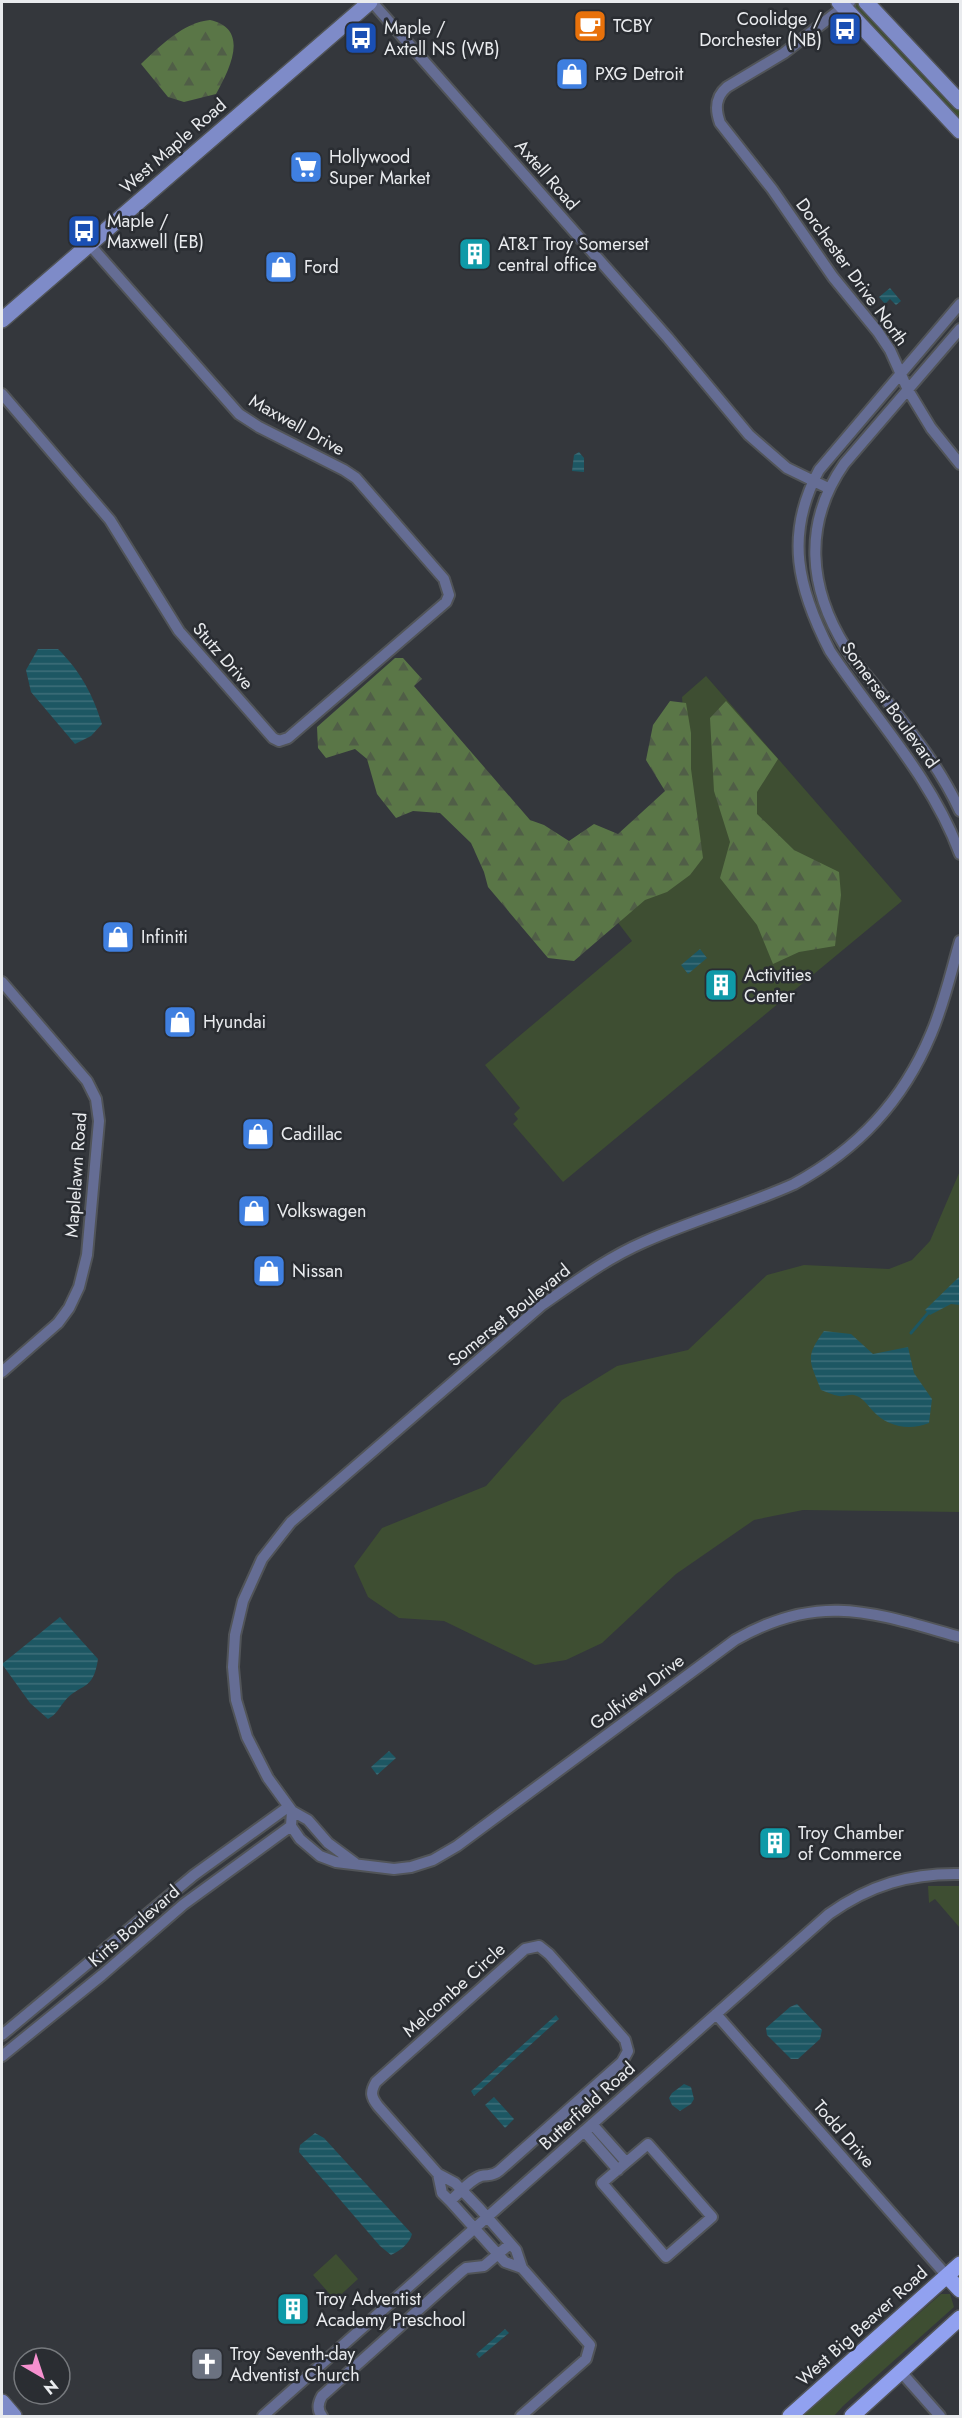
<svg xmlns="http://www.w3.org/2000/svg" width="962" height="2418" viewBox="0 0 962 2418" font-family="Jost,sans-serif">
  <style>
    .green { fill: #3e4e32 }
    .forest { fill: url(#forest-firs) }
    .water { fill: url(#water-rules) }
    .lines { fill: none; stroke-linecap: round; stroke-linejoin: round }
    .stream { stroke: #1d5763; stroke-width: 3 }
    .minor-casing { stroke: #515458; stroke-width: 14 }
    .secondary-casing { stroke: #515458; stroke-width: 18 }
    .primary-casing { stroke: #515458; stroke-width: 18 }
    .minor { stroke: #656d94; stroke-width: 10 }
    .secondary { stroke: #7e8bc8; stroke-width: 15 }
    .primary { stroke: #91a1f0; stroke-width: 15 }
    .labels { text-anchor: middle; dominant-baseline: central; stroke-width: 5; stroke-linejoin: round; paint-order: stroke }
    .poi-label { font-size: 18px; fill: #e9ebee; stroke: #2a2d32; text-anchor: start }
    .street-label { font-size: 18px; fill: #e9ebee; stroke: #2a2d32 }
  </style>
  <defs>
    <pattern id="forest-firs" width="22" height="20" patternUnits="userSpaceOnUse" patternTransform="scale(1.5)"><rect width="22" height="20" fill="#5a7647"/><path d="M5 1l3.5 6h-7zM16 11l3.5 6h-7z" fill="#505e47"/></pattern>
    <pattern id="water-rules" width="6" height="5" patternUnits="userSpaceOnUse" patternTransform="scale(1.5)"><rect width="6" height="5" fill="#1d5763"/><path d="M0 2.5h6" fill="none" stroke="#3e6f7a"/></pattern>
  </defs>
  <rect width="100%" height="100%" fill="#34373c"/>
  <path class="green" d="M857 3 861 4 960 110V123L854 8Z
    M706 676 902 901 563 1182 513 1124 518 1119 514 1114 520 1108 485 1065 632 941 616 920 693 856 682 697Z
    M960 1171V1512L803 1510 754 1520 676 1574 602 1643 566 1660 535 1665 444 1621 399 1618 368 1597 354 1566 382 1528 486 1486 562 1400 617 1366 688 1350 767 1275 804 1265 889 1269 912 1260 930 1241Z
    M928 1886H960V1928L935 1899 929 1903Z
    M336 2254 358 2279 335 2300 313 2275Z
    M941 2294H950L954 2307 843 2406 834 2416H802Z"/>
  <path class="forest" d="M210 20C251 29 229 70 216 94L184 102 168 97 141 64C160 46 184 22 210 20Z
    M395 658H403L422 679 414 686 530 820 544 825 569 841 594 824 618 834 665 791 646 760 653 725 670 701 686 703 691 733V769L703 858 690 875 667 892 645 900 574 961 548 958 488 887 484 872 471 843 440 813 413 811 396 818 377 794 367 759 355 749 326 758 318 748 317 727Z
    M726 701 778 759 757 792V814L794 850 839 872 841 895 835 946 799 952 773 964 757 925 720 878 730 842 714 791 710 718Z"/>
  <path class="water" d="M890 288 901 301 896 305 890 299 885 304 879 297Z
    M579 452 584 458V472L572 471 574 455Z
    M38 649H58C81 672 93 695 102 724L91 736 75 744 31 692 26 670Z
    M700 949 707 958 688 974 681 965Z
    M960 1276V1305L951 1304 930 1315 925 1310Z
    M824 1331 851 1334 873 1354 908 1347 914 1373 932 1399 929 1423C909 1431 887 1427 872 1410 867 1404 862 1397 854 1395 849 1394 844 1397 839 1396 833 1395 827 1392 821 1390 810 1361 804 1358 824 1331Z
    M60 1617 98 1659C93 1693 80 1682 64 1702 58 1709 57 1714 48 1719L30 1703 2 1664Z
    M389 1751 396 1758 377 1775 371 1767Z
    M797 2004 822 2030 820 2039 798 2059H791L767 2035 766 2028 790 2007Z
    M556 2015 559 2019 474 2096 471 2091Z
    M684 2084 691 2087 694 2099 691 2104 680 2111 672 2105 669 2098 672 2093Z
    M494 2097 514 2119 505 2128 485 2105Z
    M315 2133 324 2138 412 2234C410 2243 400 2251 391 2255L380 2246 299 2152 300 2145Z
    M505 2329 509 2333 479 2358 476 2354Z"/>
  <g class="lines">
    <path class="stream" d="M911 1333 928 1313"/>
    <defs>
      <path id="minor" d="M372 2 668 338 749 435 787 468 828 488
        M850 2 784 53 727 87C715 97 715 109 720 123L772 189 833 277 878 332 890 350 908 390 931 428 960 464
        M960 304 819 470C784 535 798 589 830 651 875 719 931 776 960 854
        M960 329 844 464C803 523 808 588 846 648 854 662 866 674 876 687 907 727 939 765 960 811
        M2 394 110 520 179 631 273 738 279 741 288 738 446 602 449 595 444 579 356 478 344 470 259 427 239 414 89 244
        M2 982 87 1081 96 1099 99 1121 87 1255 79 1287 69 1308 58 1323 2 1372
        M292 1811 291 1826 300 1839 320 1856 336 1862 394 1869 411 1867 433 1860 457 1846 735 1640C820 1591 874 1613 960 1637
        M355 1863 328 1843 308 1820 292 1811 268 1778 247 1737 236 1700 233 1667 235 1635 243 1601 262 1559 291 1522 542 1305C575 1282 607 1258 644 1242 693 1220 745 1206 794 1184 858 1149 903 1101 931 1034 944 1004 951 972 960 941
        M716 2014 947 2276
        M2 2035 194 1875 288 1807
        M2 2056 102 1975 184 1904 291 1826
        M592 2124 626 2162
        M584 2131 618 2170
        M648 2144 712 2217 666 2257 602 2183Z
        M438 2174 442 2193 450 2201 505 2262 522 2268
        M450 2201C459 2194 469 2180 481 2176 488 2174 492 2177 499 2171L622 2062 628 2051 625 2040 549 1954 539 1946 525 1949 376 2082C370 2092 371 2097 378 2106L438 2174 455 2183 480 2209 516 2250 522 2268 590 2345 586 2359 521 2416
        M901 2372 940 2416
        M263 2416 829 1914C870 1885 910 1873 960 1874
        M322 2416C317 2410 318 2403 322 2396L462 2271 466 2268 484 2266 510 2244"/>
      <path id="secondary" d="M839 2 960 131
        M866 2 960 102
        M2 320 370 2
        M2 2402 14 2416"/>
      <path id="primary" d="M947 2276 960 2290
        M790 2416 960 2264
        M852 2416 960 2318"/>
    </defs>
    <use href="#minor" class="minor-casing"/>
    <use href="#secondary" class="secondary-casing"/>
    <use href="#primary" class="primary-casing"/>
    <use href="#minor" class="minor"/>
    <use href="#secondary" class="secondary"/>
    <use href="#primary" class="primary"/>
  </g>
  <defs>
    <symbol id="cafe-square" viewBox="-11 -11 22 22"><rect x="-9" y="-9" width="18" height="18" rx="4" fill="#e8710a" stroke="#2a2d32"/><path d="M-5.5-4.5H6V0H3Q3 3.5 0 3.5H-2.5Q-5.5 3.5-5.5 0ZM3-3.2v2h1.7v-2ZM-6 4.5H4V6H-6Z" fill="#fff"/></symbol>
    <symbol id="bus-square" viewBox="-11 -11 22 22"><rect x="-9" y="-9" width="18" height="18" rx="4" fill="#1a4fb4" stroke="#2a2d32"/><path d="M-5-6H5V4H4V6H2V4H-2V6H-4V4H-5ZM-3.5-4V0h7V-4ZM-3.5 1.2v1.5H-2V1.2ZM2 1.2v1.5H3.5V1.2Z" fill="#fff"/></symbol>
    <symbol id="shop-square" viewBox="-11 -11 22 22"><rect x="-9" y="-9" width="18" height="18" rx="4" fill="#3f7fe0" stroke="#2a2d32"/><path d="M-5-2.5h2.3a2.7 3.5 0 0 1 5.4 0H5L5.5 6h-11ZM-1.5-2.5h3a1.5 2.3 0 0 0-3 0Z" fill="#fff"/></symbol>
    <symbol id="supermarket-square" viewBox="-11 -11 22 22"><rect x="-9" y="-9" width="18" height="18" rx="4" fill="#3f7fe0" stroke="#2a2d32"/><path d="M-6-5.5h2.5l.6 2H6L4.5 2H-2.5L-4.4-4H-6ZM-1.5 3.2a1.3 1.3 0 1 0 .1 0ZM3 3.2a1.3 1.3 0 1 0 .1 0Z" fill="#fff"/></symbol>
    <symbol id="building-square" viewBox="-11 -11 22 22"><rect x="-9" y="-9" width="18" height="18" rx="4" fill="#0f9aa8" stroke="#2a2d32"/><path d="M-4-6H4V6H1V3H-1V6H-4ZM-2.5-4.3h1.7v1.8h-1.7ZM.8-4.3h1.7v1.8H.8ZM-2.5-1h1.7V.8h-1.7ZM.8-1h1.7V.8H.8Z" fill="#fff"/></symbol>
    <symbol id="church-square" viewBox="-11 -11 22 22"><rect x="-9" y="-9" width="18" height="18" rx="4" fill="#6b7280" stroke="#2a2d32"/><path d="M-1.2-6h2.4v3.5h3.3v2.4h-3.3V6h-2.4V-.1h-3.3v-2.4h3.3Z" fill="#fff"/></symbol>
  </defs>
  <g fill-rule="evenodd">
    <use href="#cafe-square" x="571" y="7" width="38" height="38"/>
    <use href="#bus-square" x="826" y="10" width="38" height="38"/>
    <use href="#bus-square" x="342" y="19" width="38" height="38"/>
    <use href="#shop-square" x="553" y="55" width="38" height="38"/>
    <use href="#supermarket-square" x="287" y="148" width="38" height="38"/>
    <use href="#bus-square" x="65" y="212" width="38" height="38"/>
    <use href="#building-square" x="456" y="235" width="38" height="38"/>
    <use href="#shop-square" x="262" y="248" width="38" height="38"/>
    <use href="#shop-square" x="99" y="918" width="38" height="38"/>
    <use href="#building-square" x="702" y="966" width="38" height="38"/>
    <use href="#shop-square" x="161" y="1003" width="38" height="38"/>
    <use href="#shop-square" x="239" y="1115" width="38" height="38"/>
    <use href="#shop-square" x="235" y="1192" width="38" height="38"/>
    <use href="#shop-square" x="250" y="1252" width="38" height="38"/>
    <use href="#building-square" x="756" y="1824" width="38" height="38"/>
    <use href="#building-square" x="274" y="2290" width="38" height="38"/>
    <use href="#church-square" x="188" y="2345" width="38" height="38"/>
  </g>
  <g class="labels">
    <g class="poi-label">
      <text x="822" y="19" text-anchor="end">Coolidge /<tspan x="822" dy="21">Dorchester (NB)</tspan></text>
      <text x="613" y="26">TCBY</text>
      <text x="384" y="28">Maple /<tspan x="384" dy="21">Axtell NS (WB)</tspan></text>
      <text x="595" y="74">PXG Detroit</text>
      <text x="329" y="157">Hollywood<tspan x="329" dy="21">Super Market</tspan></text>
      <text x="107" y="221">Maple /<tspan x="107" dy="21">Maxwell (EB)</tspan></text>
      <text x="498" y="244">AT&amp;T Troy Somerset<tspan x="498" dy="21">central office</tspan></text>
      <text x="304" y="267">Ford</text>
      <text x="141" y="937">Infiniti</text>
      <text x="744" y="975">Activities<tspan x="744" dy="21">Center</tspan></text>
      <text x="203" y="1022">Hyundai</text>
      <text x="281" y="1134">Cadillac</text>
      <text x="277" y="1211">Volkswagen</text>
      <text x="292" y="1271">Nissan</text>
      <text x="798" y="1833">Troy Chamber<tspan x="798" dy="21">of Commerce</tspan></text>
      <text x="316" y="2299">Troy Adventist<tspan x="316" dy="21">Academy Preschool</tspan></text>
      <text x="230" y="2354">Troy Seventh-day<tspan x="230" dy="21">Adventist Church</tspan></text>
    </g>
    <g class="street-label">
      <text transform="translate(173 146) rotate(-41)">West Maple Road</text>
      <text transform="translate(547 175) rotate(49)">Axtell Road</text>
      <text transform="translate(852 272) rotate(54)">Dorchester Drive North</text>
      <text transform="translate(297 425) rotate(29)">Maxwell Drive</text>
      <text transform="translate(223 656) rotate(49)">Stutz Drive</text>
      <text transform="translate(890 705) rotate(54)">Somerset Boulevard</text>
      <text transform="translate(76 1175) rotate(-86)">Maplelawn Road</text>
      <text transform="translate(509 1315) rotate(-39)">Somerset Boulevard</text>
      <text transform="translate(637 1692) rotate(-37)">Golfview Drive</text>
      <text transform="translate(134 1926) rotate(-41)">Kirts Boulevard</text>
      <text transform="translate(454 1990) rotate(-42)">Melcombe Circle</text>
      <text transform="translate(587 2106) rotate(-42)">Butterfield Road</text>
      <text transform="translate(844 2134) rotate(49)">Todd Drive</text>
      <text transform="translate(862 2326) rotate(-42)">West Big Beaver Road</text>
    </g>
  </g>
  <rect width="962" height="2418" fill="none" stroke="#e9ebee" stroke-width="6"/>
  <g transform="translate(42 2376) rotate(141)"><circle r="28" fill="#2a2d32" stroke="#76797d" stroke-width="1.5"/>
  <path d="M0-4.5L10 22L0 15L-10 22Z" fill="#f690cf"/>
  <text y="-9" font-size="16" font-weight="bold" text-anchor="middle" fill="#e9ebee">N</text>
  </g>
</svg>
